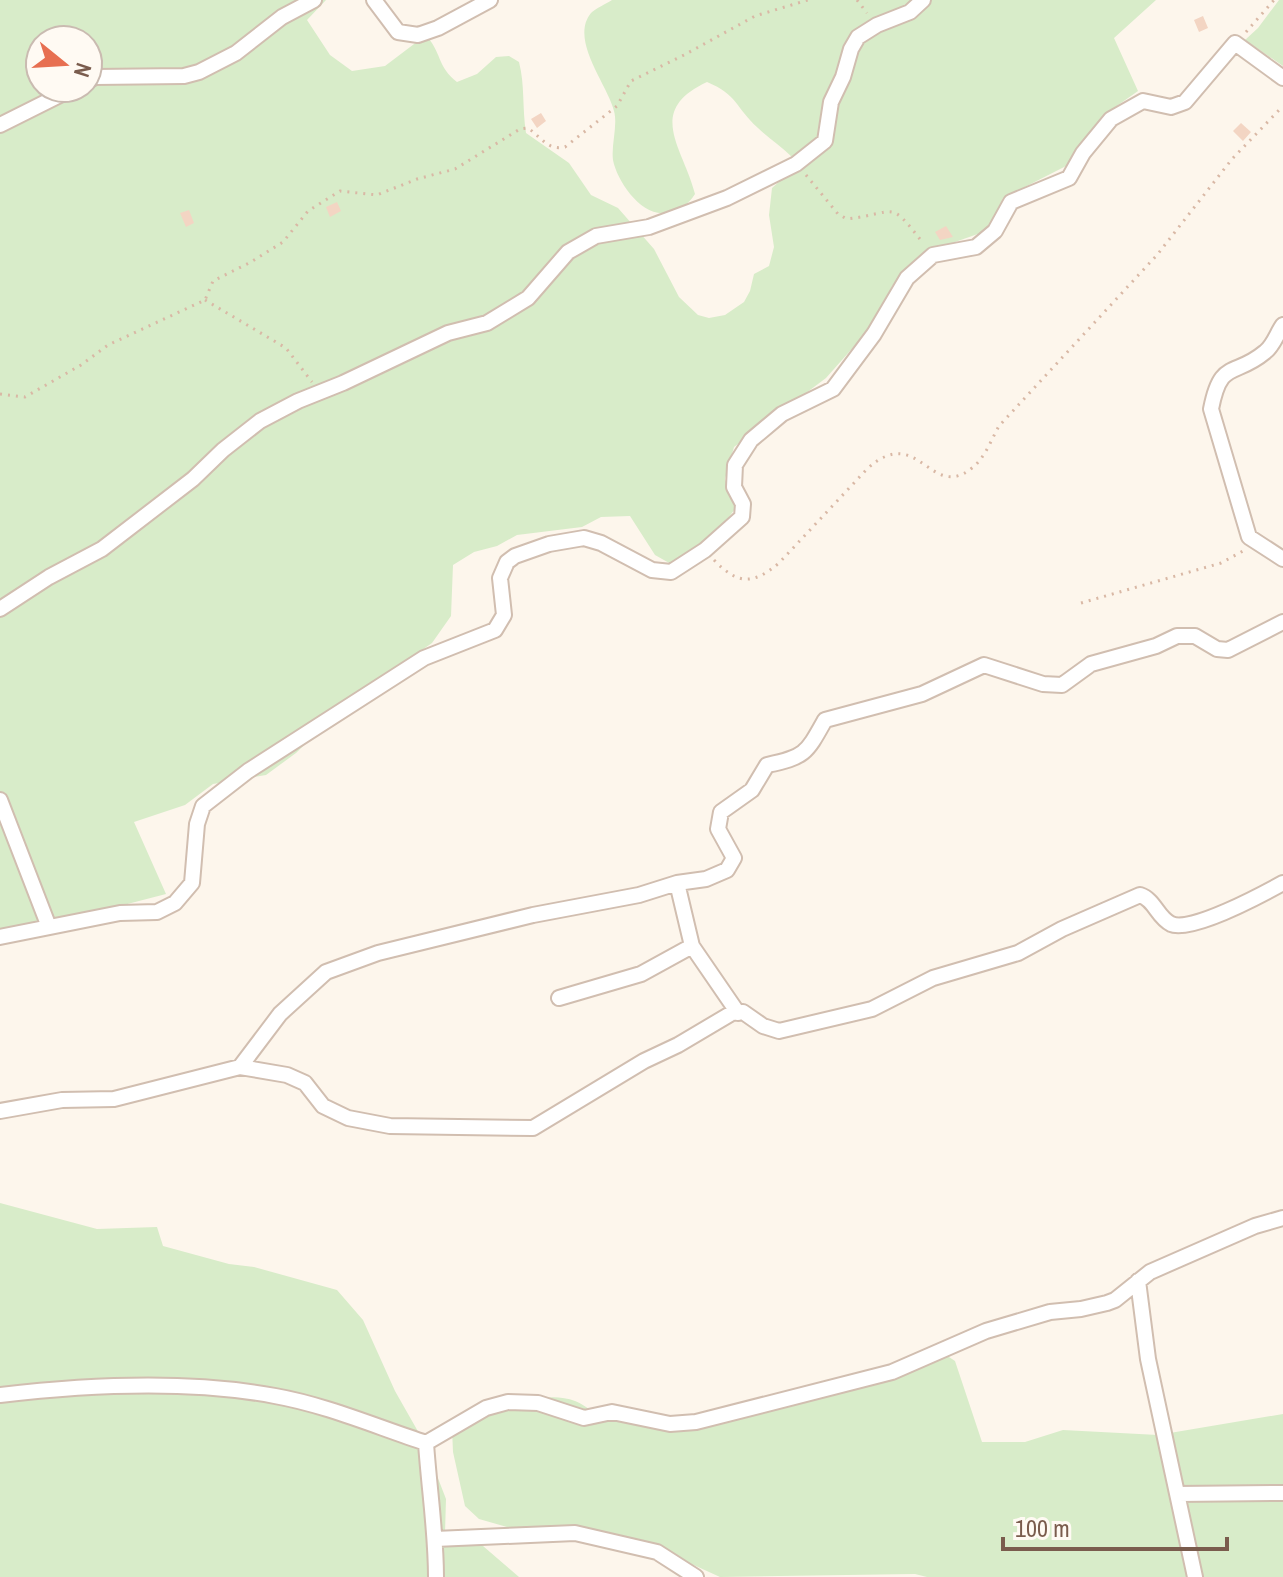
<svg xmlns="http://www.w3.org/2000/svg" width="1283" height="1577" viewBox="0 0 1283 1577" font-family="'Archivo Narrow',sans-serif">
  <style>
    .green { fill: #d8ecc9; fill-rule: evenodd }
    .building { fill: #f3d5c3 }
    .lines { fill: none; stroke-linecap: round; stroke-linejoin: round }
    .street-casing { stroke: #d1beb0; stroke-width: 18 }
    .path { stroke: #d9b8a5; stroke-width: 3; stroke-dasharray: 2 6; stroke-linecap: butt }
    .street { stroke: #fff; stroke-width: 14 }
  </style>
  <rect width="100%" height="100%" fill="#fdf6ec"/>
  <path class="green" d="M0 0H326L307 20 330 55 352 71 385 66 418 41 429 39C442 56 438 67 457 82L477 74 496 57 509 56 519 62C525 85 522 108 526 133L569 163 591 195 618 208 654 249 679 297 698 315 709 318 725 315 744 302 750 291 754 274 769 266 774 247 769 215 772 188 788 174 792 157C781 146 769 139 758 128 735 107 738 95 707 82 645 111 683 147 695 194 688 205 678 212 665 213 641 216 617 181 613 160 611 144 618 126 614 111 608 85 569 40 591 13 596 8 606 4 612 0H1156L1114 38 1138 91 1104 115 1068 165 1003 198 989 230 924 253 892 286 873 325 826 378 734 447 725 479 735 509 713 538 671 564 655 555 630 516 601 517 582 527 517 535 497 546 474 552 453 565 451 616 432 643 349 701 296 753 266 775 213 784 185 805 134 822 166 894 0 937ZM40 40H88V88H40Z
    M1279 0H1283V66L1245 40 1258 28Z
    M0 1203 97 1229 157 1227 163 1246 229 1264 254 1267 337 1290 363 1320 395 1391 424 1442 446 1499 445 1533 483 1546 519 1577H0Z
    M946 1355 955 1361 982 1442H1025L1063 1430 1158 1435 1283 1414V1577H927L915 1574 720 1577 652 1546 603 1531 556 1527H507L479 1519 465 1506 453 1452 452 1429C487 1416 538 1387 575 1401 583 1404 590 1410 597 1414L621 1406 692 1421Z"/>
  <path class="building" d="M1203 16 1208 28 1199 32 1194 20Z
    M541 113 546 121 537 128 531 119Z
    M1241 123 1251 132 1243 141 1233 131Z
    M337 202 341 211 330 217 326 207Z
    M189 210 194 223 186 227 180 213Z
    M946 226 953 237 940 240 935 232Z"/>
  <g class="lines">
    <defs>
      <path id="street" d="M374 0 398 32 418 35 438 28 490 0
        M88 81 95 77 184 76 199 72 236 53 282 17 314 0
        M0 125 74 88
        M1283 325C1277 333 1274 345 1265 352 1234 378 1221 358 1211 409L1249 537 1283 559
        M0 609 49 577 102 549 193 479 223 450 260 421 298 401 343 383 448 333 487 323 528 298 568 252 596 236 649 227 727 198 796 164 825 141 831 102 843 77 851 49 858 37 877 25 910 12 923 0
        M0 800 49 927
        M677 883 692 946 738 1013
        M0 937 120 913 157 912 175 903 192 883 197 824 203 806 248 771 424 658 495 630 504 615 500 578 507 562 515 556 549 544 584 538 601 543 652 570 671 572 705 550 742 517 743 504 734 487 735 465 751 440 782 414 833 389 874 334 907 278 933 255 976 247 995 231 1011 202 1069 178 1083 153 1111 119 1143 101 1171 107 1185 102 1235 43 1283 78
        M559 998 641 974 692 946
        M240 1067 280 1014 326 972 378 953 533 915 639 895 677 883 706 879 727 870 734 858 718 829 721 812 752 790 767 765C805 757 806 754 825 720L922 694 984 665 1043 684 1062 685 1091 664 1156 646 1177 636H1195L1217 649 1228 650 1283 622
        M0 1111 62 1100 114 1099 240 1067 287 1075 305 1083 323 1106 348 1118 390 1126 533 1128 644 1061 678 1045 732 1013 743 1012 763 1026 779 1031 872 1009 933 978 1018 953 1062 929 1140 895C1155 900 1157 917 1171 924 1191 933 1263 894 1283 883
        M1138 1281 1148 1359 1195 1577
        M0 1395C85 1385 190 1380 275 1396 326 1405 377 1427 426 1443L486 1408 508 1402 538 1403 584 1418 612 1412 670 1424 696 1422 892 1372 986 1331 1050 1312 1081 1309 1107 1303 1115 1300 1150 1272 1255 1226 1283 1218
        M426 1443C429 1488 436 1532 436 1577
        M1178 1494 1283 1493
        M435 1539 575 1533 657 1552 696 1577"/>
    </defs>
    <use href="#street" class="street-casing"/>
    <path class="path" d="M857 0 867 13
      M1246 32 1274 0
      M806 175 838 214 847 219C898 213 888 198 923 243
      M205 300 286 348 312 382
      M0 394 25 397 81 365 108 345 205 300 213 281 251 262 283 242 308 211 340 191 377 195 417 179 455 169 520 129 528 128C541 137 548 151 565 147L617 106 631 81 684 55 755 16 808 0
      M714 560C738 585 753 585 779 563L868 468C919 423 930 502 972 468 985 458 991 440 999 426L1157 255 1232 159 1283 106
      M1081 603 1221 563 1243 551"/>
    <use href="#street" class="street"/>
  </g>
  <g transform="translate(64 64) rotate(108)"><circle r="38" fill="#fffaf3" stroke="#cabbb1" stroke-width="2"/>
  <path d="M0-6L14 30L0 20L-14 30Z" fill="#e76f51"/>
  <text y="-12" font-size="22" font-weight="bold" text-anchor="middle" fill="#7a5c4d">N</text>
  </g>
  <path d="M1003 1537v12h224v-12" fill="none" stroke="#7a5c4d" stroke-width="4"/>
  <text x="1015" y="1537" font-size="24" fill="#7a5c4d" stroke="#fffaf3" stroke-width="6" paint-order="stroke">100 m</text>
</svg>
